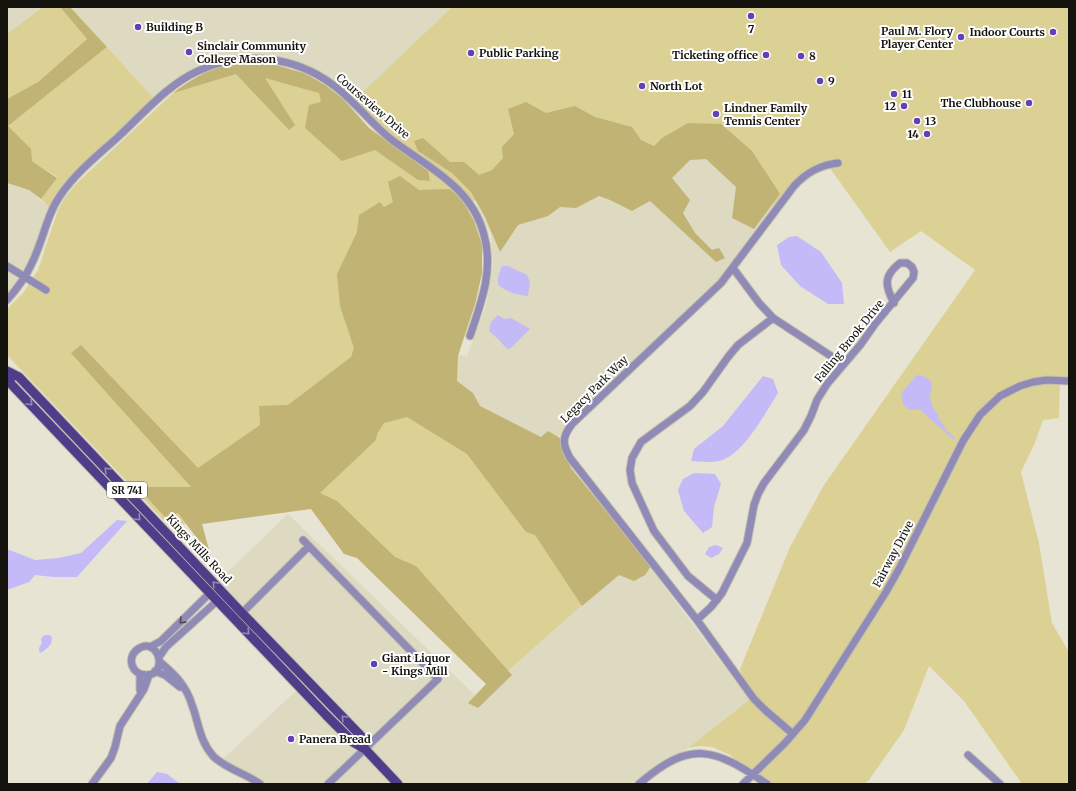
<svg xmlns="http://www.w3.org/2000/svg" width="1076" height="791" viewBox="0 0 1076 791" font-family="Merriweather,serif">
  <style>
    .built { fill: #dedac1 }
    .green { fill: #dcd195 }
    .forest { fill: #c0b373 }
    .water { fill: #c3baf7 }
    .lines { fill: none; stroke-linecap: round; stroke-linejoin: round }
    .minor-casing { stroke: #c1beaf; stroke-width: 9 }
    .major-casing { stroke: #c1beaf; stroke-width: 11 }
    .minor { stroke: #908ab6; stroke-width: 7 }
    .major { stroke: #4f3d8a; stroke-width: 9 }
    .oneway { stroke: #958bb9 }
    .oneway2 { stroke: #4c4959 }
    .poi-dot { fill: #6240b9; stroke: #fff; stroke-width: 1.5 }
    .labels { text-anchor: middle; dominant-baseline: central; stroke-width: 4; stroke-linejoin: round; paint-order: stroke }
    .shield { fill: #fff; stroke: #5a5a56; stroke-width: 1 }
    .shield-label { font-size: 10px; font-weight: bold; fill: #14130d }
    .poi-label { font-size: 11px; font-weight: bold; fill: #14130d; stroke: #fff; text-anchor: start }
    .street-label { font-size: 11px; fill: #14130d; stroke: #fff }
  </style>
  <rect width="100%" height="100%" fill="#e7e4d3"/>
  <path class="built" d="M7 7H43L7 34Z
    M70 7H452L352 102 319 75 267 59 210 66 156 101Z
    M710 145 775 206 729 269 570 423 551 445 447 391 458 355 467 356 486 306 493 267 491 235 475 200Z
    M7 183 29 190 52 210 25 277 7 300Z
    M288 514 479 699 492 685 640 554 749 700 671 761 639 784H255L224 758 300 687 364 749 361 736 215 584Z"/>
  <path class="green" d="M43 7H60L87 39 38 82 7 99V34Z
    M452 7H1069V381L1060 380 1059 418 1043 420 1034 445 1021 472 1039 543 1052 623 1069 652V784H1022L964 701 929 666 904 730 869 780 864 784H767L753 775 730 755 712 747 700 746 688 748 749 700 740 669 790 547 824 485 975 270 921 231 890 252 827 164 803 176 777 208 710 145 469 202 392 140 352 102Z
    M107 47 156 101 89 165 52 210 41 199 57 177 32 161 8 126Z
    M229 65 304 73 325 85 343 99 369 128 447 184 462 200 474 221 482 245V273L475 304 447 391 640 554 492 685 311 507 169 526 7 355V309L23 293 38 270 58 210 64 199 75 185 173 93C192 78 206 73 229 65Z"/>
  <path class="forest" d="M60 7H70L107 47 8 126 31 149 32 161 57 178 41 199 29 190 7 183V99L38 82 87 39Z
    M265 62 304 73 325 85 343 99 369 128 428 171 430 181 418 180 375 150 342 161 305 128 309 105 321 102 319 93 265 78 295 125 289 130 236 74 173 93C189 81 211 67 231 65 242 63 254 63 265 62Z
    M526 102 546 113 575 106 595 117 632 127 641 140 654 146 662 138 688 123 721 124 752 151 780 194 754 229 732 218 736 187 706 159 690 160 672 178 690 200 683 213 695 233 712 250 719 248 725 258 716 262 650 201 632 211 610 200 599 196 576 208 560 207 548 216 518 225 500 252 485 217 471 192 452 173 418 151 414 141 423 138 450 162H464L479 175 492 170 503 158 502 147 514 134 508 109Z
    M400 176 419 190 450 189 462 200 474 221 482 245V273L475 304 458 355 457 381 473 393 480 406 541 437 548 431 560 438 571 468 651 566 645 575 634 581 619 575 582 606 535 535 526 532 467 454 407 417 384 423 377 434 376 440 320 493 337 501 395 557 416 566 512 675 478 708 468 703 486 684 357 558 344 554 311 509 202 524 211 557 178 513 165 517 137 487H191L71 353 81 345 198 468 260 425 259 406 288 405 351 357 354 348 340 306 337 274 357 232 359 215 380 202 384 207 393 202 388 182Z"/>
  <path class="water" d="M797 236 821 252 842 283 844 304H828L800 286 781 265 777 245 789 237Z
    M502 266H508L527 275 530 282 528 296C517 295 507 292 498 285V277Z
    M498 315 504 319 511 318 530 329 511 348 507 349 499 340 489 331 491 322Z
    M917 375C923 375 931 379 932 385 932 388 931 392 930 395 930 401 934 412 939 415L938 417 947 431 955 438 954 440 920 410 908 409 903 405 901 393Z
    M763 376 773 379 778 393C766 412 742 457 719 461 710 463 699 461 691 461L694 449 723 426Z
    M694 473 715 474 721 484 714 507 712 527 703 533 684 511 678 490 683 479Z
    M117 520 127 521 77 577H53L35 575 29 582 7 590V549L35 560 59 558 81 553Z
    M716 545 723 548 719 554 711 558 705 554 709 547Z
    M46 635H50L52 638C52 646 46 649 41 653L39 651V648L42 643 41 639 43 636Z
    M157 772 167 774 180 784H147Z"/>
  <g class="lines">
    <defs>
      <path id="minor" d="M7 266 46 290
        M733 268 759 303 773 318 834 358 842 366
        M7 300C17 289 25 278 31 265 41 246 45 223 55 204 70 177 96 157 118 137 143 114 167 85 198 71 242 50 295 56 333 85 355 101 371 124 392 140 429 168 472 187 484 235 494 270 481 303 470 336
        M303 540 438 679 328 784
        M717 600 688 576 654 531 632 483 630 470 632 458 641 442 690 406 703 392 728 357 738 345 773 318
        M242 613 309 546
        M697 620 711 607 722 593 747 543 754 505 758 494 764 483 804 430 811 416 817 400 827 384 861 344 875 324 913 278 914 272 912 267 907 263H900C883 276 885 286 894 303
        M150 647 161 641 210 593
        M159 657 166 647 217 601
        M160 662C175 675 186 685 192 705 199 723 199 740 213 756 226 769 245 773 260 784
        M155 671 165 675 180 687
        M140 674C171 682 160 634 138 649 128 656 130 669 140 674V690
        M793 734 765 710 754 699 697 620 570 458C562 444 562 437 572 424L721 283 794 186C807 172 820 165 838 163
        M968 755 1000 784
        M92 784 111 758 115 747 120 726 144 689 149 675
        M639 784C691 739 714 748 767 784
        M743 784 785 743 805 720 886 592 899 569 963 441 980 415 1000 396 1020 386 1033 382 1047 380 1069 381"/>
      <path id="major" d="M7 371 19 377 242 613 361 736 365 749
        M8 372 11 384 326 715 353 742 365 749 398 784"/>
    </defs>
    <use href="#minor" class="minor-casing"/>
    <use href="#major" class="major-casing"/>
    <use href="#minor" class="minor"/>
    <use href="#major" class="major"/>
  </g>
  <defs><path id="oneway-chevron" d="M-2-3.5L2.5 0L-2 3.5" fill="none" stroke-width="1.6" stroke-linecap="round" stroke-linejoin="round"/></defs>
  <g class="oneway">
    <use href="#oneway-chevron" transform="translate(30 403) rotate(47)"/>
    <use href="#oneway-chevron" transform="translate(107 470) rotate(-133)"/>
    <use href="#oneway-chevron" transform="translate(138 518) rotate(47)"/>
    <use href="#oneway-chevron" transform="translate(215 584) rotate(-133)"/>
    <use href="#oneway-chevron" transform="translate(247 632) rotate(46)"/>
    <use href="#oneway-chevron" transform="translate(344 718) rotate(-134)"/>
  </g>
  <use class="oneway2" href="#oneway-chevron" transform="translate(182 621) rotate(136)"/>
  <g class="poi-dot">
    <circle cx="751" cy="16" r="4"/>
    <circle cx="138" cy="27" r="4"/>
    <circle cx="1053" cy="32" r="4"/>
    <circle cx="961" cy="37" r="4"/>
    <circle cx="189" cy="52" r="4"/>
    <circle cx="471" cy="53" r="4"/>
    <circle cx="766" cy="55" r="4"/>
    <circle cx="801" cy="56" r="4"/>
    <circle cx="820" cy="81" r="4"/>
    <circle cx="642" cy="86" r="4"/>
    <circle cx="894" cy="94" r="4"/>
    <circle cx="1029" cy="103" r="4"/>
    <circle cx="904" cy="106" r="4"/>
    <circle cx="716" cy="114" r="4"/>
    <circle cx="917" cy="121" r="4"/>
    <circle cx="927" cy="134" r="4"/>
    <circle cx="374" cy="664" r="4"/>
    <circle cx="291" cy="739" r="4"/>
  </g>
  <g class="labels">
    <rect class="shield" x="107" y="482" width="40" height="16" rx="3"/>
    <g class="shield-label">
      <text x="127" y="490">SR 741</text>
    </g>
    <g class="poi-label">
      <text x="146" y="27">Building B</text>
      <text x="751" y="29" text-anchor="middle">7</text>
      <text x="953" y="31" text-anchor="end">Paul M. Flory<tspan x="953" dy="13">Player Center</tspan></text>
      <text x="1045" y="32" text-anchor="end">Indoor Courts</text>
      <text x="197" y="46">Sinclair Community<tspan x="197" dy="13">College Mason</tspan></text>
      <text x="479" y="53">Public Parking</text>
      <text x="758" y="55" text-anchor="end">Ticketing office</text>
      <text x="809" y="56">8</text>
      <text x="828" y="81">9</text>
      <text x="650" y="86">North Lot</text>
      <text x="902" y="94">11</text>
      <text x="1021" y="103" text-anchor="end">The Clubhouse</text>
      <text x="896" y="106" text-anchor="end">12</text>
      <text x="724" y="108">Lindner Family<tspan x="724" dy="13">Tennis Center</tspan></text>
      <text x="925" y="121">13</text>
      <text x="919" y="134" text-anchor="end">14</text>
      <text x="382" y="658">Giant Liquor<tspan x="382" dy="13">- Kings Mill</tspan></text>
      <text x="299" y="739">Panera Bread</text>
    </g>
    <g class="street-label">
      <text transform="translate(373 106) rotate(41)">Courseview Drive</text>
      <text transform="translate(849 341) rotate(-51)">Falling Brook Drive</text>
      <text transform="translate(594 389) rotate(-45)">Legacy Park Way</text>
      <text transform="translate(199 549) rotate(47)">Kings Mills Road</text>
      <text transform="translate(893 554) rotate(-62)">Fairway Drive</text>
    </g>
  </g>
  <rect width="1076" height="791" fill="none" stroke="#14130d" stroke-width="16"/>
</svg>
